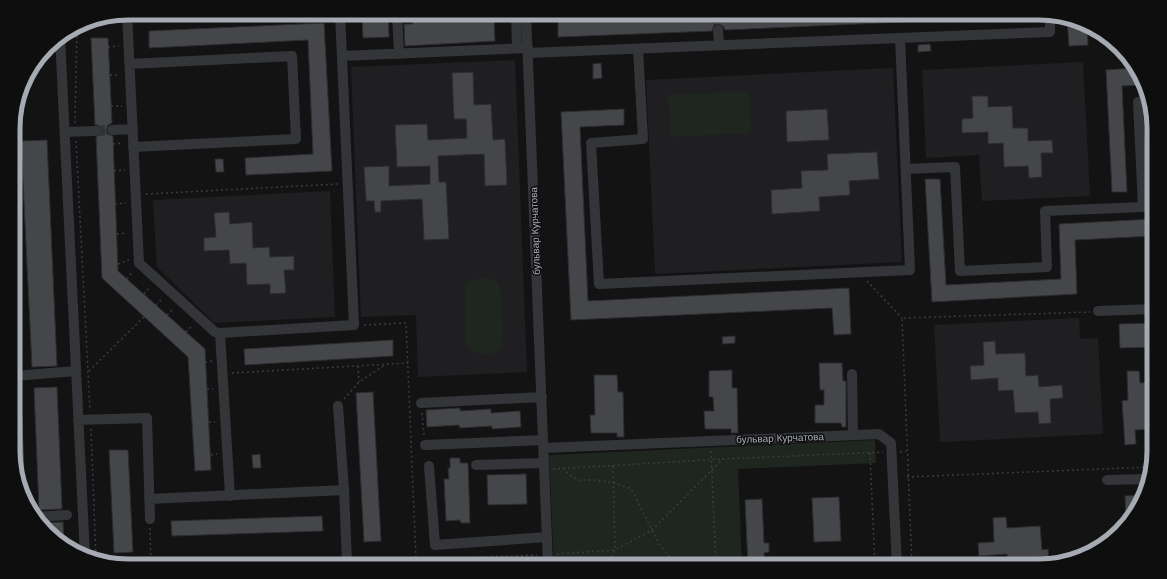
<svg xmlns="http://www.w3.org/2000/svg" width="1167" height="579" viewBox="0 0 1167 579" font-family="Helvetica,sans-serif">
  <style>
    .built { fill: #1f1f21 }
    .park { fill: #1f2620 }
    .building { fill: #454649; stroke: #2d2d30 }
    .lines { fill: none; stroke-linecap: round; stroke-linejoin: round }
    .minor-tunnel { stroke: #303134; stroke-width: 10; stroke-dasharray: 10 5; stroke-linecap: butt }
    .path { stroke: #3a3c3f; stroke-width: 1.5; stroke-dasharray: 2 3; stroke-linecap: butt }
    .minor { stroke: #343538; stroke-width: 10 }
    .major { stroke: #505257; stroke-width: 13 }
    .labels { text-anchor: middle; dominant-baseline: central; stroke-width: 3; stroke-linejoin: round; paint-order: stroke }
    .street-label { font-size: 10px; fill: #a6abb3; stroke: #0e0e0f }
    .rim { fill: none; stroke: #a6abb3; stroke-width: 5 }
  </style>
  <rect width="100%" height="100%" fill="#131314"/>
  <path class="built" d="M515 60 527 372 418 377 416 315 361 317 351 67Z
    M1083 62 1090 196 982 201 979 155 926 158 922 70Z
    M893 68 902 262 655 274 646 80Z
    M330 191 335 317 214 323 157 267 153 200Z
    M1079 318 1080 339 1098 338 1103 434 940 442 934 325Z"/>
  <path class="park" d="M749 91 751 133 670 137 668 95Z
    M476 279C482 279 492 277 497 282 504 289 503 334 502 345 501 348 499 351 496 352 489 356 474 355 468 348 466 346 466 342 465 339V286C468 281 470 280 476 279Z
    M875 440 876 463 738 469 742 566H554L549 455Z"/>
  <path class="building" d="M362 13H388L389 37 363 38Z
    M717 13H971V19L725 30 723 26 718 24 714 25 712 31 558 37V20Z
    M485 16V20H494L495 41 405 46 404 24H413L412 20Z
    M1067 19 1087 24 1088 45 1069 46Z
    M324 23 332 171 246 175 245 158 313 154 308 40 149 48V31Z
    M91 38H108L112 123 108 125 106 130 107 134 113 136 118 271 205 349 211 470 195 471 188 357 102 278 96 137 101 134V130L98 125H95Z
    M930 44 931 51 918 52V45Z
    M601 63 602 78 593 79V64Z
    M1135 68 1141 85 1122 86 1127 192H1112L1106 70Z
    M473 72 474 105 491 104 493 140 505 139 507 185 485 186 484 154 438 156 439 182H446L449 239 424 240 422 199 381 201V212H375L374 201H366L364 167 389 166V186L430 184V166L397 167 395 125 427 124 428 140 467 138 466 119H454L452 73Z
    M972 96H988V107L1012 106 1013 128H1028V141L1052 140 1053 153H1041L1042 177 1029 178 1028 166 1004 167 1003 143 988 144V132L962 133V119L973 118Z
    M624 109V125L580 127 588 301 849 288 851 334 834 335 832 308 571 320 561 112Z
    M827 109 829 140 787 142 786 111Z
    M47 140 57 366 32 367 21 141Z
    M877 152 879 179 849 181 850 195 819 197 820 211 772 214 771 190 802 188 801 171 828 170 827 154Z
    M215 159H223L224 172H216Z
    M925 179H940L946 285 1061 279 1059 224 1153 219V236L1075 240 1077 294 932 302Z
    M229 212 230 224 252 222 253 248 269 247 270 257 294 256V270H284L286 293 270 294V284L247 285 246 263 230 264 229 250 204 251V238L216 237 214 213Z
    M1154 323V347L1120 348 1119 324Z
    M735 336V343L723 344 722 337Z
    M393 340V356L245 365 244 349Z
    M995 341 996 354 1025 353 1026 376 1038 375 1039 387 1062 385 1063 398 1050 399 1051 423 1039 424 1038 412 1015 413 1013 390 998 391V378L971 380 970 366 984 365 983 342Z
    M819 363H842L843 381H846V427H842L841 423H815V405H824V390H820Z
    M732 370V388H737L738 433H731V429H705L704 411H714L713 397H709V371Z
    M1127 371H1139L1140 383 1154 382V429L1135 430 1136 444 1125 445 1122 401 1128 400Z
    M594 375H617L618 392H623L624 437H617V433H591L590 415H595Z
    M57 387 62 509 39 510 34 388Z
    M373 392 381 541 364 542 356 393Z
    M460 408V411L491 409V413L520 411 521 427 492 429V426L460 428 459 425 427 427 426 410Z
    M109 450H128L133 552 114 553Z
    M260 454 261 468H253L252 455Z
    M450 458H460V463H468L470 523H461L460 520 446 521 444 479H449L448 468H450Z
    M526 474 527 504 488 505 487 475Z
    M1144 495 1142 502 1126 521 1125 496Z
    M839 497 841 541 814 542 812 498Z
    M762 499 764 543H769V552L764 553 765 566H748L745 500Z
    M322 516 323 531 172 536 171 521Z
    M1006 517 1007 528 1040 526 1042 550 1048 549 1049 565 1046 566H1008L1007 554 979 556 978 543 994 542 993 518Z
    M63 522 64 543 40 523Z"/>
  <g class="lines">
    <path class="minor-tunnel" d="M717 13 718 30
      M95 131 112 130"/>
    <path class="path" d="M136 16 209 13
      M102 18 118 17
      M108 47 119 46
      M110 75H120
      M111 106H122
      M75 123 77 26
      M13 140 16 126 15 113
      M76 141 90 411
      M113 144 123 143
      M114 171 125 170
      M146 194 338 184
      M115 204 126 203
      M117 234 127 233
      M118 264 129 260
      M127 279 133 271
      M867 281 902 318
      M144 294 150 287
      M156 305 163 298
      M167 315 174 308
      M364 325 406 323 416 559
      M186 332 193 325
      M205 362 212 361
      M358 366 359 382
      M89 371 144 317
      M232 373 408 363
      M207 389H213
      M344 399 359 382 385 365
      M422 413 424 435
      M209 422H215
      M91 429 96 559
      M711 451 716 566
      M900 452 906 451
      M870 453 875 566
      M211 455 217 454
      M563 468 569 475 579 480H595L614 483 629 488 633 492 659 544 677 566
      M553 469 723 459
      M907 477 1150 467
      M150 528 151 566
      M557 554 615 550 652 530 723 459 883 452
      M360 566V562L537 555
      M607 566 615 550 613 466
      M912 566 902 318 1090 312"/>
    <path class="minor" d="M127 13 139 263 215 332 220 333 354 325 340 13
      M516 13 517 48
      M526 13 548 566
      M718 30 719 45
      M60 36 85 556
      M638 49 643 139 591 143 599 284 910 270 900 38
      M528 53 1050 32V15
      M399 54 397 14 418 13
      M342 56 528 48
      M130 64 292 56 296 139 133 147
      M112 130 133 129
      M65 132 95 131
      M906 169 955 167 960 271 1047 267 1045 211 1143 207 1138 102H1148
      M1098 311 1154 309
      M220 333 230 496
      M852 374 853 435
      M14 376 76 371
      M421 403 542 397
      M78 420 147 418 150 519
      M425 445 543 440
      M544 448 879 434 891 443 897 566
      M476 465 544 463
      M429 466 435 545 547 537
      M1107 480 1148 479
      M149 499 344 490 338 406
      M35 517 67 515
      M245 566 347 562 344 490"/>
    <path class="major" d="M14 368 18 477"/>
  </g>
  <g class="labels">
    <g class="street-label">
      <text transform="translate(535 231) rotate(-92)">бульвар Курчатова</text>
      <text transform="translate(780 438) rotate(-2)">бульвар Курчатова</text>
    </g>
  </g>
  <path d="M0 0H1167V579H0ZM128 20H1039A108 108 0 0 1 1147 128V451A108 108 0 0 1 1039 559H128A108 108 0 0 1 20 451V128A108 108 0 0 1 128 20Z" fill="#0e0e0f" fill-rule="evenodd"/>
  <path class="rim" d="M128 20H1039A108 108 0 0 1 1147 128V451A108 108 0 0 1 1039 559H128A108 108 0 0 1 20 451V128A108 108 0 0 1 128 20Z"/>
</svg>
